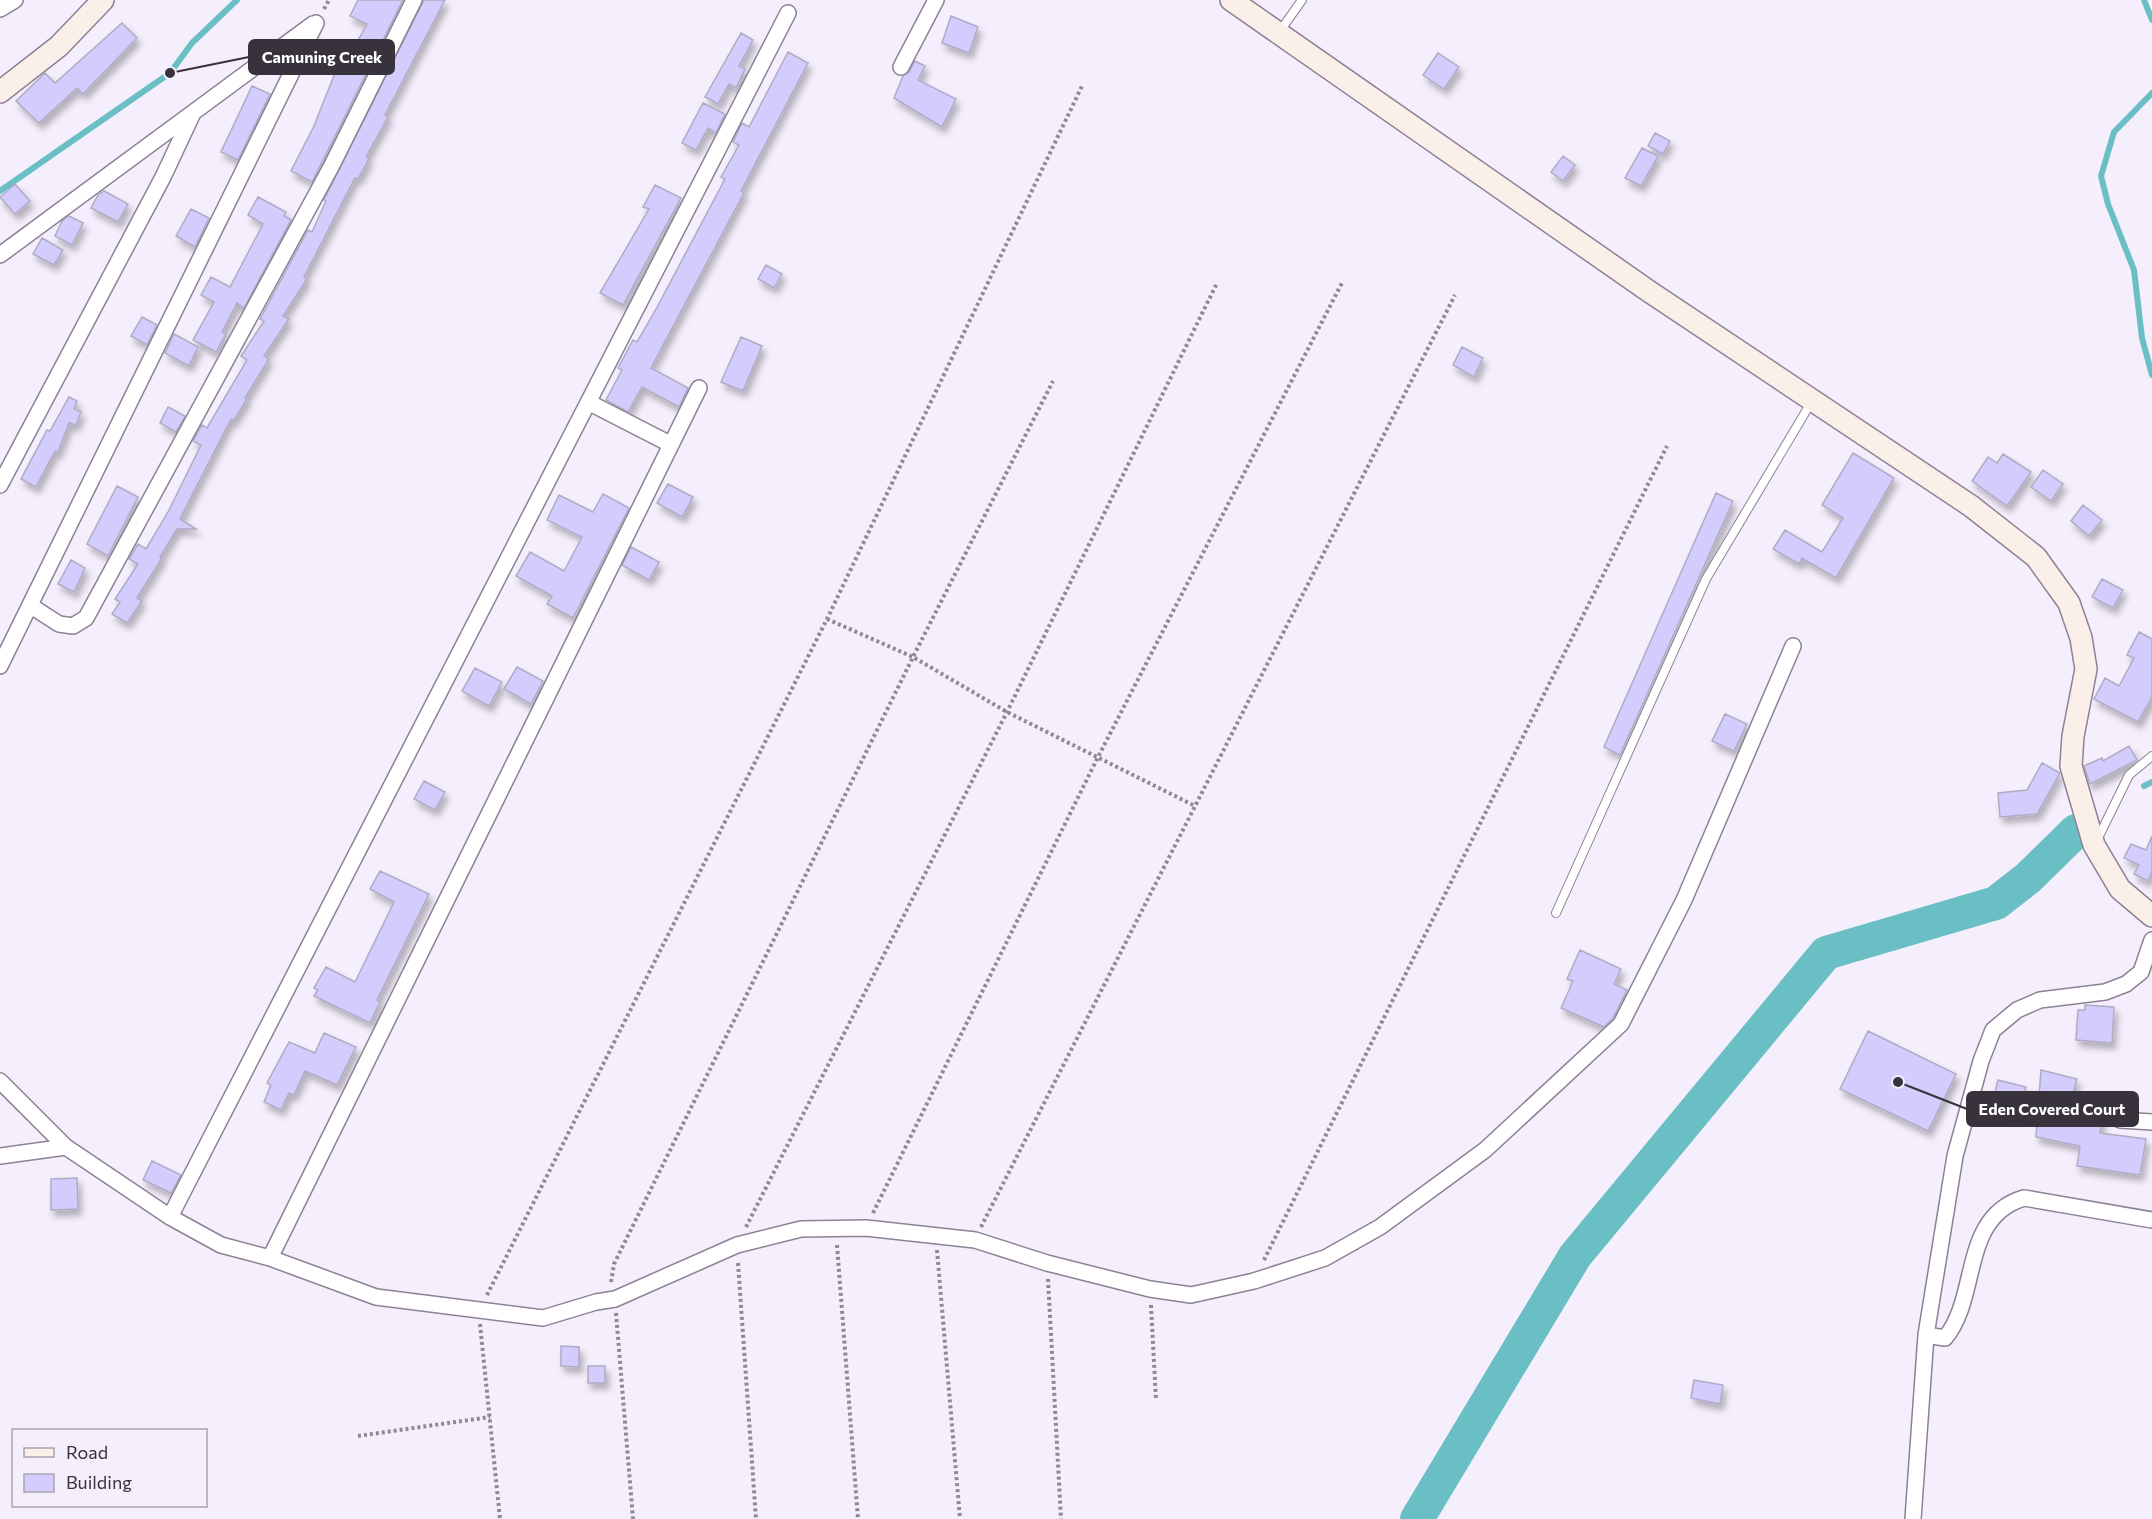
<svg xmlns="http://www.w3.org/2000/svg" width="2152" height="1519" viewBox="0 0 2152 1519" font-family="Commissioner,sans-serif">
  <style>
    .lines { fill: none; stroke-linecap: round; stroke-linejoin: round }
    .stream { stroke: #69bfc3; stroke-width: 6 }
    .river { stroke: #69bfc3; stroke-width: 34 }
    .building { fill: #d2cdfd; stroke: #aeacc4; stroke-width: 1.5; filter: url(#shadow) }
    .lane-casing { stroke: #8d8196; stroke-width: 10 }
    .street-casing { stroke: #8d8196; stroke-width: 18 }
    .secondary-casing { stroke: #8d8196; stroke-width: 24 }
    .path { stroke: #8f8995; stroke-width: 4; stroke-dasharray: 3 3; stroke-linecap: butt }
    .lane { stroke: #fff; stroke-width: 8 }
    .street { stroke: #fff; stroke-width: 15 }
    .secondary { stroke: #fbefea; stroke-width: 21 }
    .leader { fill: none; stroke: #37323b; stroke-width: 2 }
    .callout-dot { fill: #37323b; stroke: #f5eefc; stroke-width: 2 }
    .callout { fill: #37323b; stroke: #37323b; stroke-width: 2 }
    .callout-label { font-size: 16px; text-anchor: middle; font-weight: bold; fill: #fff }
  </style>
  <defs>
    <filter id="shadow"><feDropShadow dx="3.5" dy="6" stdDeviation="3" flood-color="#0004"/></filter>
  </defs>
  <rect width="100%" height="100%" fill="#f5eefc"/>
  <g class="lines">
    <path class="stream" d="M2144 0 2152 20
      M2152 93 2114 132 2101 176 2108 204 2134 270 2142 338 2152 375
      M0 191 170 73 192 43 237 0
      M2144 786 2152 782"/>
    <path class="river" d="M1417 1519 1575 1256 1826 953 1996 903 2028 878 2076 831"/>
  </g>
  <path class="building" d="M358 0H403L312 182 291 171 314 126 337 68 349 72 358 45 356 44 367 24 350 16Z
    M424 0H445L385 115 388 117 366 157 369 159 358 179 355 178 304 277 307 279 283 316 289 319 264 356 269 359 245 398 247 399 234 420 231 419 180 519 196 529H177L160 557 162 558 137 598 142 601 127 623 112 614 120 602 115 599 138 564 129 559 138 544 146 549 168 512 201 445 193 441 202 425 207 428 247 360 241 356 264 321 260 319 308 230 312 232 326 201 324 200Z
    M951 16 978 27 969 53 942 43Z
    M122 23 137 38 83 94 77 88 39 123 16 101 45 73 55 83Z
    M741 33 753 40 739 66 745 69 736 88 729 84 718 104 705 97Z
    M788 52 808 63 741 191 744 193 651 368 688 388 679 407 642 387 628 412 606 400 622 370 618 368 633 340 637 342 655 311 725 179 721 177 739 145 733 142 742 123 749 127Z
    M1438 53 1459 67 1444 89 1423 75Z
    M915 61 925 66 918 80 956 99 942 127 894 98 903 76 909 72Z
    M252 86 270 94 238 160 221 152Z
    M703 103 725 114 716 133 708 128 696 150 682 143Z
    M1655 133 1670 141 1663 154 1648 146Z
    M1642 148 1658 156 1641 186 1625 178Z
    M1563 156 1575 165 1563 181 1551 172Z
    M15 184 30 201 15 214 0 197Z
    M655 185 681 198 623 305 600 293 649 209 643 207Z
    M104 191 128 204 118 222 91 208 98 195Z
    M258 197 286 212 284 216 291 220 244 308 237 303 222 332 226 334 216 352 193 340 214 302 201 295 211 277 230 287 263 224 248 215Z
    M191 209 209 218 195 247 176 236Z
    M69 216 83 223 72 245 55 236 62 221Z
    M42 238 63 250 54 265 33 254Z
    M766 265 782 274 774 288 758 279Z
    M142 317 157 325 147 345 131 336Z
    M174 334 198 347 189 366 165 353Z
    M741 337 762 346 743 391 721 382Z
    M1462 347 1483 358 1474 377 1453 365Z
    M69 397 77 401 74 409 81 412 76 425 69 423 58 452 55 451 36 487 21 479 47 430 50 431Z
    M168 407 185 416 176 432 160 423Z
    M1853 453 1894 478 1836 578 1802 558 1799 564 1773 549 1785 530 1822 552 1843 518 1822 505Z
    M2003 454 2031 472 2007 506 1972 481 1988 457 1997 463Z
    M2043 470 2063 484 2051 501 2031 487Z
    M668 484 693 497 682 517 657 503Z
    M117 486 138 497 108 556 87 544Z
    M1716 493 1733 501 1620 755 1604 747Z
    M603 494 629 508 573 618 547 604 552 596 516 576 530 552 564 571 582 537 547 520 559 495 593 512Z
    M2083 505 2102 520 2089 536 2071 521Z
    M631 547 659 562 649 580 622 565Z
    M71 560 85 568 74 592 58 584Z
    M2102 579 2123 590 2113 608 2092 597Z
    M2139 632 2152 639V697L2138 722 2094 699 2105 678 2119 686 2134 658 2127 655Z
    M517 667 543 681 531 704 504 689Z
    M475 668 502 682 489 706 462 691Z
    M1725 714 1747 724 1734 751 1712 741Z
    M2129 746 2137 760 2090 784 2084 766 2102 758 2103 761Z
    M2042 763 2060 773 2037 814 2000 817 1998 793 2027 790Z
    M424 781 445 792 435 810 414 799Z
    M2152 836V872L2148 881 2134 874 2139 865 2124 858 2131 844 2146 850Z
    M380 871 429 894 377 1000 380 1002 370 1023 314 996 318 990 314 988 326 967 355 982 394 902 370 889Z
    M1580 950 1621 969 1614 984 1627 990 1613 1018 1604 1027 1561 1008 1573 981 1567 979Z
    M2085 1005 2114 1007 2112 1043 2076 1040 2078 1010H2085Z
    M1868 1031 1956 1074 1928 1131 1840 1089Z
    M324 1033 356 1047 337 1085 305 1071 294 1095 289 1093 281 1110 264 1102 271 1085 267 1083 289 1042 315 1053Z
    M2041 1070 2077 1079 2068 1112 2102 1119 2100 1133 2146 1139 2140 1175 2077 1166 2080 1146 2036 1137Z
    M1998 1080 2026 1087 2017 1115 1991 1108Z
    M152 1161 181 1175 171 1193 143 1180Z
    M77 1178 78 1209 51 1210V1179Z
    M561 1346 579 1347V1367L561 1366Z
    M588 1366H605V1383H588Z
    M1694 1380 1723 1385 1720 1404 1691 1398Z"/>
  <g class="lines">
    <defs>
      <path id="lane" d="M1280 31 1302 0
        M2098 838 2129 775 2152 756
        M1556 913 1706 579 1812 401"/>
      <path id="street" d="M0 9 15 0
        M901 67 936 0
        M0 255 313 24
        M590 403 670 444
        M0 485 163 177 193 113
        M31 606 59 624 73 626 86 618 331 167 414 0
        M0 666 316 23
        M0 1081 66 1147 170 1217 221 1245 270 1258 376 1297 543 1318 596 1302 615 1299 737 1245 801 1229 866 1228 975 1240 1047 1263 1150 1289 1191 1295 1254 1281 1325 1258 1380 1227 1485 1150 1621 1024 1684 900 1793 646
        M2120 1120 2152 1122
        M0 1156 66 1147
        M170 1217 788 13
        M270 1258 699 388
        M1926 1335 1945 1338C1980 1296 1960 1217 2024 1198L2152 1220
        M1913 1519 1926 1335 1955 1156 1981 1061 1993 1030 2017 1010 2040 1000 2105 992 2126 984 2141 972 2152 940"/>
      <path id="secondary" d="M1231 0 1650 292 1971 506 2036 557 2069 603 2081 638 2086 669 2073 736 2071 766 2088 824 2094 845 2120 889 2152 916
        M0 92 59 46 103 0"/>
    </defs>
    <use href="#lane" class="lane-casing"/>
    <use href="#street" class="street-casing"/>
    <use href="#secondary" class="secondary-casing"/>
    <path class="path" d="M324 9 329 0
      M827 619 913 657 1007 712 1195 806
      M873 1213 1097 759 1343 281
      M746 1227 1007 712 1217 283
      M981 1227 1455 295
      M837 1245 858 1519
      M937 1250 960 1519
      M1264 1260 1667 446
      M738 1263 756 1519
      M1048 1279 1061 1519
      M611 1282 614 1264 913 657 1053 381
      M487 1295 827 619 1083 84
      M1151 1305 1156 1400
      M616 1313 633 1519
      M480 1324 500 1519
      M358 1436 490 1417"/>
    <use href="#lane" class="lane"/>
    <use href="#street" class="street"/>
    <use href="#secondary" class="secondary"/>
  </g>
  <path class="leader" d="M170 73L249 57M1898 1082L1967 1109"/>
  <g class="callout-dot">
    <circle cx="170" cy="73" r="6"/>
    <circle cx="1898" cy="1082" r="6"/>
  </g>
  <g class="callout">
    <rect x="249" y="40" width="145" height="34" rx="6"/>
    <rect x="1967" y="1092" width="171" height="34" rx="6"/>
  </g>
  <g class="callout-label">
    <text x="322" y="63">Camuning Creek</text>
    <text x="2052" y="1115">Eden Covered Court</text>
  </g>
  <rect x="12" y="1429" width="195" height="78" fill="#f5eefc" stroke="#a9a3af" stroke-width="1.5"/>
  <rect x="24" y="1448" width="30" height="9" fill="#fbefea" stroke="#a9a3af" stroke-width="1.5"/>
  <text x="66" y="1459" font-size="18" fill="#37323b">Road</text>
  <rect x="24" y="1474" width="30" height="18" fill="#d2cdfd" stroke="#a9a3af" stroke-width="1.5"/>
  <text x="66" y="1489" font-size="18" fill="#37323b">Building</text>
</svg>
